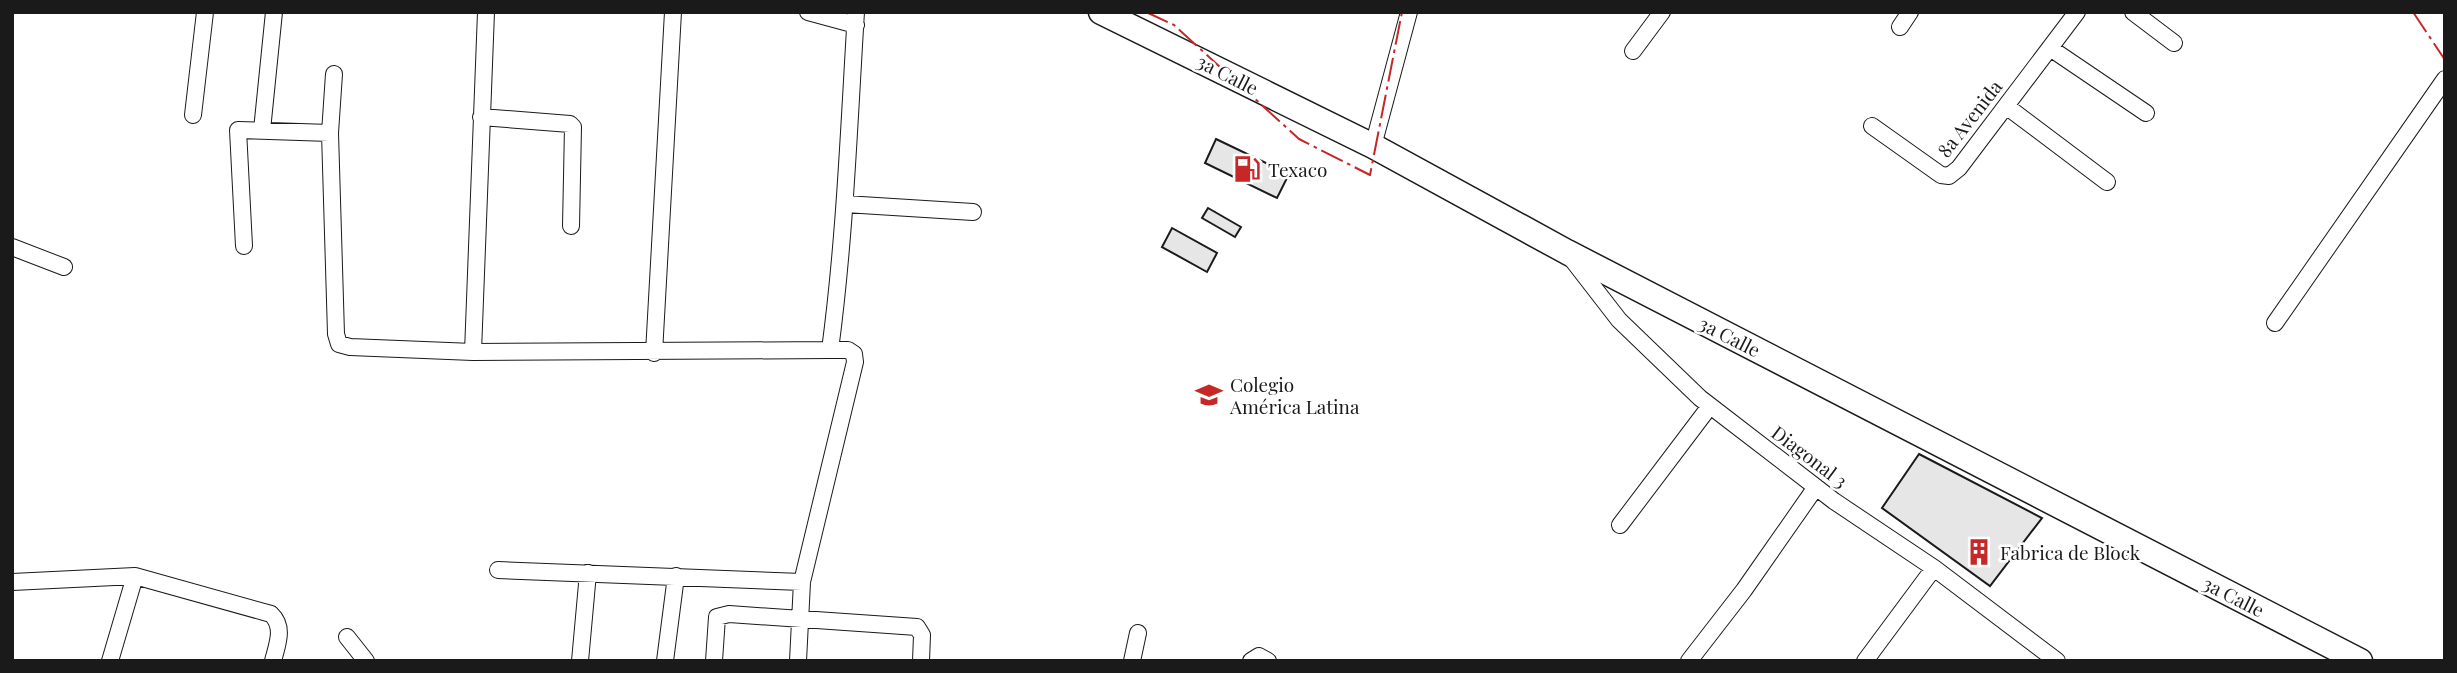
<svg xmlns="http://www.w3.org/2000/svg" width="2457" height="673" viewBox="0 0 2457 673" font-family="'Playfair Display',serif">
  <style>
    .building { fill: #e6e6e6; stroke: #1a1a1a; stroke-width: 2 }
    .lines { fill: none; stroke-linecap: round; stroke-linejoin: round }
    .minor-casing { stroke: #1a1a1a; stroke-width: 18 }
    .primary-casing { stroke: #1a1a1a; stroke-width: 27 }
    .minor { stroke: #fff; stroke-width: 16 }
    .primary { stroke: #fff; stroke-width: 24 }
    .power { stroke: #c62828; stroke-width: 2; stroke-dasharray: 24 5 3.5 5; stroke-linecap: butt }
    .labels { text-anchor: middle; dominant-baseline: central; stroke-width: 5; stroke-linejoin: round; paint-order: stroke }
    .street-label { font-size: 19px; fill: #1a1a1a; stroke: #fff }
    .poi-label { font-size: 19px; fill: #1a1a1a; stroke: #fff; text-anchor: start }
  </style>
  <rect width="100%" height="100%" fill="#fff"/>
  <path class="building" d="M1216 139 1289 174 1277 198 1205 163Z
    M1208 208 1241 227 1235 237 1202 218Z
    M1172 228 1217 253 1207 272 1162 247Z
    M1919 454 2042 518 1990 586 1882 508Z"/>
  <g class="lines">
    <defs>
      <path id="minor" d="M808 12 856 25
        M2133 12 2174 43
        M1900 27 1910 12
        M2050 48 2146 113
        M1633 51 1662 12
        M334 74 330 133 336 334 339 344 350 347 473 352 830 350H848L854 354 855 362 802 582 798 661
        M2006 106 2107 182
        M193 115 205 12
        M481 117 570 124 573 127 571 226
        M1872 126 1941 175 1949 176 1959 168 2077 12
        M262 130 274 12
        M1373 146 1409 12
        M845 204 973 212
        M244 246 238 130 330 133
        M12 247 64 267
        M1571 258 1619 320 1700 398 1834 501 1934 568 2057 661
        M2275 323 2445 79
        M830 350C845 238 849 125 856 12
        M473 352 486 12
        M654 353 673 12
        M1620 525 1710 406
        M498 570 802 582
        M12 582 135 576 271 614C285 627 277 645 273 661
        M347 637 366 661
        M110 661 135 576
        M580 661 588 573
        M665 661 676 576
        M714 661 717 617 729 614 917 627 922 635 921 661
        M1132 661 1138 633
        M1251 661 1259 656 1268 661
        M1689 661 1744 590 1816 487
        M1865 661 1934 568"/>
      <path id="primary" d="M1101 12 1373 146 1567 252 2360 661"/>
    </defs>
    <use href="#minor" class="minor-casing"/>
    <use href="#primary" class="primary-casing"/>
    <use href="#minor" class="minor"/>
    <use href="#primary" class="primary"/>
    <path class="power" d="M1146 12 1174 25 1299 139 1370 175 1402 12
      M2413 12 2445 60"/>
  </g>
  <defs>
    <symbol id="fuel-bare" viewBox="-9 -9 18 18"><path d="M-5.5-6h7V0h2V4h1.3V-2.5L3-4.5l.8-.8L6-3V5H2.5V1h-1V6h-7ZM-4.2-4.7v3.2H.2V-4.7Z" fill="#c62828" stroke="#fff" stroke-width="2.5" paint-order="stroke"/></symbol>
    <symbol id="university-bare" viewBox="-9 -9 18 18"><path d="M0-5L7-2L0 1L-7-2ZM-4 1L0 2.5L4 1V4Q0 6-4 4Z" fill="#c62828" stroke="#fff" stroke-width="2.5" paint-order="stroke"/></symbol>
    <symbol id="building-bare" viewBox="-9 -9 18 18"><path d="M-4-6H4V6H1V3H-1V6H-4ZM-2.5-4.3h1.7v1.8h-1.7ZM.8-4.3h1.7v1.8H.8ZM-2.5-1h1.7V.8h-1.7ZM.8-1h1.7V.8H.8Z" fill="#c62828" stroke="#fff" stroke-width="2.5" paint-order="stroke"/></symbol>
  </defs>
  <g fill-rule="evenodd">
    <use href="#fuel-bare" x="1228" y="150" width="38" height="38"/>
    <use href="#university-bare" x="1190" y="376" width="38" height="38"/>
    <use href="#building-bare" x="1960" y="533" width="38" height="38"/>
  </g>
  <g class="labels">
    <g class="street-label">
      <text transform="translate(1228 74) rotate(27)">3a Calle</text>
      <text transform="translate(1969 118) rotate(-52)">8a Avenida</text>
      <text transform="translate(1730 336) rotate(27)">3a Calle</text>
      <text transform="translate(1810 456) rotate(37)">Diagonal 3</text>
      <text transform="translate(2234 596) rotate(27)">3a Calle</text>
    </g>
    <g class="poi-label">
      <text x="1268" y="169">Texaco</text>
      <text x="1230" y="384">Colegio<tspan x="1230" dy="22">América Latina</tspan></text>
      <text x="2000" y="552">Fabrica de Block</text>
    </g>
  </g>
  <rect width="2457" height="673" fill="none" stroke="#1a1a1a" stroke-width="28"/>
</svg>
